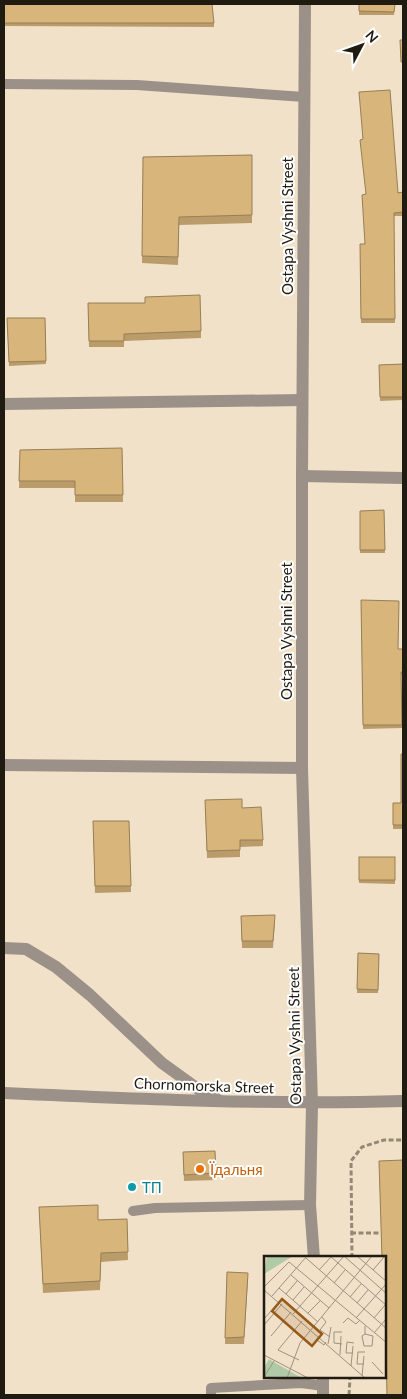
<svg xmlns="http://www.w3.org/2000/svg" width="407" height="1399" font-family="Lato,sans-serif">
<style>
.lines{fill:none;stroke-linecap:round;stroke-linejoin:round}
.path{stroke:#938876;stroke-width:3;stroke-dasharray:5 2.5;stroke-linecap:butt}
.lane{stroke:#9b9188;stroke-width:10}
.street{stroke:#9b9188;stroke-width:12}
.wall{fill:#ba9c6a}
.building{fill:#d8b57b;stroke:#977f56}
.food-dot{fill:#e8710a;stroke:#fff;stroke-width:2}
.culture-dot{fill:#0f9aa8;stroke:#fff;stroke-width:2}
.labels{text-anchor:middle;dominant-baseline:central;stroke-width:4;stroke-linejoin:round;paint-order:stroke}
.street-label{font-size:15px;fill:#201b11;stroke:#fff}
.food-label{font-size:15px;fill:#c56008;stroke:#fff;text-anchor:start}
.culture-label{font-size:15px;fill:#0d838f;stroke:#fff;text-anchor:start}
.inset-road{fill:none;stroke:#9d927f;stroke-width:1}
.view{fill:#965b1a;fill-opacity:0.15;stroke:#965b1a;stroke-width:2.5}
.inset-edge{fill:none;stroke:#201b11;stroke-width:2.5}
</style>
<rect width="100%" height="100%" fill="#f1e1c8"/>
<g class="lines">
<!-- path -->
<g class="path">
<path d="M351,1233H385"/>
<path d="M352,1258L351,1161L362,1147L384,1140H403"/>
<path d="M349,1395L350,1378"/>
</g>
<!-- lane -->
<g class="lane">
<path d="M4,84L137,85L304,97"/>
<path d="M133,1211L155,1208L310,1205"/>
<path d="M211,1395V1388L301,1383L324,1386"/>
</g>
<!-- street -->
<g class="street">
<path d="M305,4L302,476V768L312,1104L310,1205L314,1258"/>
<path d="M4,404L302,400"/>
<path d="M302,476L403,478"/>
<path d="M4,765L302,768"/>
<path d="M4,948L26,949L56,967L90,995L162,1063L198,1089L220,1101"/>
<path d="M4,1093C137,1099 270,1105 403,1101"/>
<path d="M323,1378V1395"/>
</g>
</g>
<!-- wall -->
<g class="wall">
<path d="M4,4L214,23V27L4,26Z"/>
<path d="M359,4H395L394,15H359Z"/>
<path d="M252,155V223L179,225L178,265L142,263L143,157Z"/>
<path d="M403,192V216H394L395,323H361L360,244H365V194Z"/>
<path d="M88,303L201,331V338L124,341V347H89Z"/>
<path d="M7,318H45L46,364L9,366Z"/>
<path d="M403,364V400L380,401L379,365Z"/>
<path d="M122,448L123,502H75V488H19L20,450Z"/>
<path d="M384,510L385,553H360V511Z"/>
<path d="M361,600L398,649H403V675H401L402,728L363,729Z"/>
<path d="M403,754V829H393V803H401Z"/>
<path d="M205,800L242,808L263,840V846L240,847V857L207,858Z"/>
<path d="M93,821H129L131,892L95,893Z"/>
<path d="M359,857H395V884L359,883Z"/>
<path d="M241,916L275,921L273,948H242Z"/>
<path d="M358,953L379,954L378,993H357Z"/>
<path d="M215,1151L216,1180L184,1181L183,1152Z"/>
<path d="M379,1161L403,1395H387L386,1365V1258H382Z"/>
<path d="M39,1207L98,1220L127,1219L128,1260L101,1262L100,1290L43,1293Z"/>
<path d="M227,1272L248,1279L244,1344H225Z"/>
</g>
<!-- building -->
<g class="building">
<path d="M4,4H212L214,23H4Z"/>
<path d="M359,4H395L394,12L359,11Z"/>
<path d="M400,40H403V62H401Z"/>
<path d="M390,90L398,193L403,192V212L394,213L395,319H361L360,244H365L362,195L366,194L360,140L363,139L359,92Z"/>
<path d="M252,155V215L179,217L178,257L142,256L143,157Z"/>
<path d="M200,295L201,331L124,334V341H89L88,303H145V297Z"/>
<path d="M7,318H45L46,361L9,362Z"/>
<path d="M403,364V397H380L379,365Z"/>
<path d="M122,448L123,495H75V481H19L20,450Z"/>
<path d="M384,510L385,550H360V511Z"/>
<path d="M361,600L399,601L398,649H403V672H401L402,725H363Z"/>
<path d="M401,754H403V825H393V803H401Z"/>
<path d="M242,799V808L261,807L263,840H240V850L207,851L205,800Z"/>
<path d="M93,821H129L131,886H95Z"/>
<rect x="359" y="857" width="36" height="23"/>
<path d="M275,915L273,941H242L241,916Z"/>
<path d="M358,953L379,954L378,990L357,989Z"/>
<path d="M215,1151L216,1173L184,1175L183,1152Z"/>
<path d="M403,1160V1395H387L386,1351V1258H382L379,1161Z"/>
<path d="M98,1205V1220L127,1219L128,1252L101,1253L100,1281L43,1284L39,1207Z"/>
<path d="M227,1272L248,1273L244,1337L225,1338Z"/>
</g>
<!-- markers -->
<circle class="food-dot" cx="200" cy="1169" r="5"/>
<circle class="culture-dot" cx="132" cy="1187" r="5"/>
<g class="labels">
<!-- street labels -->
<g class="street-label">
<text transform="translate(287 226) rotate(-90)">Ostapa Vyshni Street</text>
<text transform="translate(286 631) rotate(-90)">Ostapa Vyshni Street</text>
<text transform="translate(294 1036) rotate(-91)">Ostapa Vyshni Street</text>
<text transform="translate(204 1085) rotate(2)">Chornomorska Street</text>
</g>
<!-- food labels -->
<g class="food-label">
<text x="210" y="1169">Їдальня</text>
</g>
<!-- culture labels -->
<g class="culture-label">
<text x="142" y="1187">ТП</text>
</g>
</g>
<!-- overview -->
<g transform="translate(264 1256)">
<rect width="122" height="122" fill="#f1e1c8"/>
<path d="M3,0H29L0,18ZM5,103L8,105L38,122H0V112Z" fill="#b0c9a7"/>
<path class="inset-road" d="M66,0L123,50M80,0L123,38M93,0L123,26M42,2L123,73M55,14L67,1M109,14L120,1M27,19L65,52M70,27L81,14M0,31L25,6L123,87M15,32L54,66M0,34L101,122M22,38L33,25M8,40L43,0M86,41L97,28M29,44L40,31M93,47L104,34M44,57L56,45M29,58L80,0M58,61L62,66L56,74L66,81M92,62L123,27M110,62L121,49M0,63L15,46M79,67L84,62L92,68L96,64M0,69L18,48M101,70V78L109,80L108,90H100L98,80L101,78M110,77L123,62M7,80L27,56M56,80L53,84L60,89L62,86M64,88L67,71M78,88L70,87V76H78M89,97H82L83,86L90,87M0,99L44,122M76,99L77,80M35,104L14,94L38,65M108,106L119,118M100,108H93L94,96H101M87,110L89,90M98,120L100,100M0,121L10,105M23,122L36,87L108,0"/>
<path class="view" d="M18,43L58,78L48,90L8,55Z"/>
<rect width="122" height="122" class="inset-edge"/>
</g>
<!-- border -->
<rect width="407" height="1399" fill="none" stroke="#201b11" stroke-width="10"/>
<!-- north arrow -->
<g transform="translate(362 45) rotate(49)" stroke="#ffffff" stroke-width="4" paint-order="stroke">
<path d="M0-4L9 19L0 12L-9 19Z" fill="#201b11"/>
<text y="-8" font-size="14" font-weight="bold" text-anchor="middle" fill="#201b11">N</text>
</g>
</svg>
